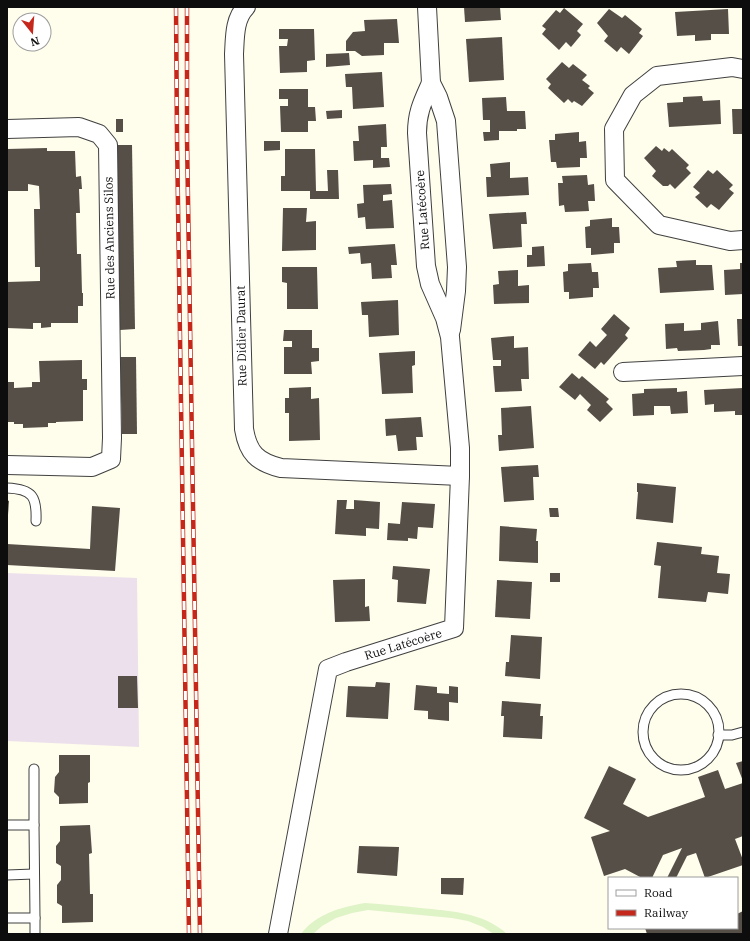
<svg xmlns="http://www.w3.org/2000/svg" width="750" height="941" font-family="'IBM Plex Serif',serif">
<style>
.industrial{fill:#ece0ec}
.pitch{fill:#def3c6}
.building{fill:#564f48}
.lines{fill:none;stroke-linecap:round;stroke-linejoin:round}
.service-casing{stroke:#404040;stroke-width:11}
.minor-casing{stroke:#404040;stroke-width:20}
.service{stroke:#fff;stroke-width:9}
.minor{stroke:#fff;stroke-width:18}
.rail-casing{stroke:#c6271b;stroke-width:4.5}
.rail{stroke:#fff;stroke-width:3;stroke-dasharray:9;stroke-linecap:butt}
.labels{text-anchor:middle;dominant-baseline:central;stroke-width:4;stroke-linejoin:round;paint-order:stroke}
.street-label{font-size:12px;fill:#0d0d0d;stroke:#fff}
</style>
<rect width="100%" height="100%" fill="#fffdec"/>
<!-- industrial -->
<path class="industrial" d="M7,573L137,578L139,747L7,741Z"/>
<!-- pitch -->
<path class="pitch" d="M365,903C383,904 402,906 420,908C450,911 483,912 507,934H494L483,927L468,921L452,918L368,910L352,913L336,918L322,926L313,934H301C316,914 341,907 365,903Z"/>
<!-- building -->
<g class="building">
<path d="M464,7H500L501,20L465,22Z"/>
<path d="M564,8L583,24L577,31L581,35L571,47L566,42L559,50L542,34L546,29L542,26L556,10L560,13Z"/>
<path d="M609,9L622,18L625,15L642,29L639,33L643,36L629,54L621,47L617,52L604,41L608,36L597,23Z"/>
<path d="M728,9L729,34H711V40L695,41V35L677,36L675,12Z"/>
<path d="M397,19L399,43H384V55L362,56L355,51H346V41L353,32L365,31L364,20Z"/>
<path d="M279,29H314L315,60L307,61V72L280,73L279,46H287L288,39H279Z"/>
<path d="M502,37L504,80L469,82L466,39Z"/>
<path d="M349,53L350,65L326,67V54Z"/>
<path d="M562,62L569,68L573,64L587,75L582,80L590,86L588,88L594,93L582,106L574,101L572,103L568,99L564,103L548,88L551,84L546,79Z"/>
<path d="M382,72L384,107L353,109L352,87H346L345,74Z"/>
<path d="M279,89H308V107H315L316,121H308V132H281L280,106H288V99H279Z"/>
<path d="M702,96L703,101L720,100L721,124L669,127L667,103L683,102V97Z"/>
<path d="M506,97L507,111H525L526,129H517V131H499V140L484,141L483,132H490V120H483L482,98Z"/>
<path d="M732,109H743V134H733Z"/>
<path d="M342,110V118L327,119L326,111Z"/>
<rect x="116" y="119" width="7" height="13"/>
<path d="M386,124L387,147H381V158H389L390,167L373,168V160L354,161L353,141H359L358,126Z"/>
<path d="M579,132V142L586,141L587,158H580V167L557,168L556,162H551L549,140H555V134Z"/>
<path d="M264,141H280V150L264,151Z"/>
<path d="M117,145H132L135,329L120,330Z"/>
<path d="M656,146L662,151L664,148L669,152L672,149L689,165L686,168L691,173L675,189L670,184L668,186H663L652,176L656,171L644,158Z"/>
<path d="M47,148V151H75L76,177L81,176L82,189H79L80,213H76L77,254H81L82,293H83V306H78V323H51V327L41,328V323H33V329L7,328V282L40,281V267H35L34,209H40L39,186L28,184V191H7V149Z"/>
<path d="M285,149H315L316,191H328L327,170H338L339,199H310V191H281V176H285Z"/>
<path d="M510,162V178L528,177L529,195L487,197L486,177H491L490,164Z"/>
<path d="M708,170L713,174L717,170L733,185L729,189L734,193L719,210L711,204L707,208L695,197L700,193L693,187Z"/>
<path d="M587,175L588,185L594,184L595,201H588L589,211L565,212L564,205L559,206L558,183H563L562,176Z"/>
<path d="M391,184L392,194L383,195V201L392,200L394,228L366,229L365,217L358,218L357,204L364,203L363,185Z"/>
<path d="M283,208H307L306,222L316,221V250L282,251Z"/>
<path d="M526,212L527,224H521L522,247L493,249L489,214Z"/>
<path d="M612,218V227H619L620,243H614V253L591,255V248H586L585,227L590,226V220Z"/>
<path d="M395,244L397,265H391L392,278L372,279L371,263L361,264L360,253L349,254L348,247Z"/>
<path d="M544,246L545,266L527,267V255H532V247Z"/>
<path d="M696,260V265H712L714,290L660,293L658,268L677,267L676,261Z"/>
<path d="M591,263L592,272H598L599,288H593V297L569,299V292H564L563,272L568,271V264Z"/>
<path d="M740,263H743V294L725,295L724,270L740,269Z"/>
<path d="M282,267H317L318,309H287V283L282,282Z"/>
<path d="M518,270V286L529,285V303L494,304L493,285L499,284L498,271Z"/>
<path d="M398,300L399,335L369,337L368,315H362L361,302Z"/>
<path d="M614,314L630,328L625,335L628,338L604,365L601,362L595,369L578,355L590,341L596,347L607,335L601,329Z"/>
<path d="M737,319H743V346H738Z"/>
<path d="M718,321L720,345H711V349L704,350L678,351L677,348L666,349L665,324L684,323V331L701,330V323Z"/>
<path d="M284,330H312V348H319V361L311,362L312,374H284V347H292V341H283Z"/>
<path d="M514,336V348L528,347L529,379H521L522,391L495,392L493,366H501V360H493L491,338Z"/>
<path d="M415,351V365L412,366L413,393L382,394L379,353Z"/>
<path d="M120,357H136L137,434H122Z"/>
<path d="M82,360V379H87V390H83V421L56,422V423H48V427L23,428V424H14V422H7V382H14V388L32,387V382H40L39,361Z"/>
<path d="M572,373L579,379L582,376L609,399L606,402L613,409L600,422L587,410L591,405L580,394L575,400L559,387Z"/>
<path d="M311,387V399L319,398L320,440L289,441V413H285V398H289V388Z"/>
<path d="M677,388V392L687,391L688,413L671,414L670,406H654V415L633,416L632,394L644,393V389Z"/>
<path d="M743,388V415H735V411L714,412V404L705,405L704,390Z"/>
<path d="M531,406L534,448L499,451L498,435H502L501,408Z"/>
<path d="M421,417L423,437H416L417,450L398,451L396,435L386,436L385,419Z"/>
<path d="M538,465L539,477H533L534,500L504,502L501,467Z"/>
<path d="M637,483L676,487L673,523L636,519L638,492H637Z"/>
<path d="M7,500L9,501L8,515H7Z"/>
<path d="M337,500H347L346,509H354V500L380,502L379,529L366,528V536L335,534Z"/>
<path d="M402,502L435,504L433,528L418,527L417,539L408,538V541L387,540L388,523L400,524Z"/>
<path d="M92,506L120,508L115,571L7,565V544L90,549Z"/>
<path d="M549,508H558L559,517H550Z"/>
<path d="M500,526L537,529L536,541H538V563L499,561Z"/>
<path d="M657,542L702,547L701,554L719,556L717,573L730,574L728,594L708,592L706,602L658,598L661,566L654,565Z"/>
<path d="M393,566L430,569L426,604L397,602L398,580L392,579Z"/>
<rect x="550" y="573" width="10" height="9"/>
<path d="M365,579V607L369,606L370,621L335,622L333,580Z"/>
<path d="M497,580L532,582L530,619L495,617Z"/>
<path d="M511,635L542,637L540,679L505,676L506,662H509Z"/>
<path d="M118,676H137L138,708H118Z"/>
<path d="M376,682L390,683L388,719L346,717L348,686L375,687Z"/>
<path d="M416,685L437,687V693L449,694V686L458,687V703L449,702V721L428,719V711L414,710Z"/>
<path d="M502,701L541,704L540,716H543L542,739L503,737L504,716H501Z"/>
<path d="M59,755H90V782L88,783V803L59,804V797L54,792L55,777L59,772Z"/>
<path d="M743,761V781L736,763Z"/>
<path d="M609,766L636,779L623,804L648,817L705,797L698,777L718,770L725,789L743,783V836L735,839L743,860V865L705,878L696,853L687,856L676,878H667L682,848L663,855L652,878H642L625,869L604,876L591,837L610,831L584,818Z"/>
<path d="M90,825L92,853L89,854L90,894H93V922L62,923V906L57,903V885L61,880V866L56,863V846L60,841V826Z"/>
<path d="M359,846L399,847L397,876L357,873Z"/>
<path d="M441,878H464L463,895L441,894Z"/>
<path d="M743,911V934H647L645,928H737V914Z"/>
</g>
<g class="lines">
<!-- service casing -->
<g class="service-casing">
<g id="service">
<path d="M7,488C33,489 37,497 36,521"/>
<circle cx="681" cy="732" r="38"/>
<path d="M718,735H732L743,732"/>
<path d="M34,769V825"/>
<path d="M7,825H34L35,918H7"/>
<path d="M7,875L34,874"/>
<path d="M35,918V934"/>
</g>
</g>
<!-- minor casing -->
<g class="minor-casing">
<g id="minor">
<path d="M246,7C234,19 235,38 234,54L244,429C248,453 257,462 281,468L460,476"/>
<path d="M427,7L431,83L438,97L446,121L457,267L456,291L451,330"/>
<path d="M743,69L732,67L657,76L633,95L614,129L615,180L659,225L730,241L743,240"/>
<path d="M7,129L79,127L99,134L108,145L112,438L111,459L92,467L7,465"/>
<path d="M623,372L743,366"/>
<path d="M278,934L328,669L346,662L454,628L460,476V448L450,337L445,318L430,284L426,266L417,133C417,112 423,101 431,83"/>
</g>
</g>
<!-- service -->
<use href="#service" class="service"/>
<!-- minor -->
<use href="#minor" class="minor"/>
<!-- rail casing -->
<g class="rail-casing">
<g id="rail">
<path d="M176,7L177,138L189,934"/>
<path d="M187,7V138L200,934"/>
</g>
</g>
<!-- rail -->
<use href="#rail" class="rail"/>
</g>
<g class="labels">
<!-- street labels -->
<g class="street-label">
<text transform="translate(422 210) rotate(-94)">Rue Latécoère</text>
<text transform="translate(109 238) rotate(-91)">Rue des Anciens Silos</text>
<text transform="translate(241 336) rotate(-91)">Rue Didier Daurat</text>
<text transform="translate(403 644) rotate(-17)">Rue Latécoère</text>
</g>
</g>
<!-- border -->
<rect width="750" height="941" fill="none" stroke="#0d0d0d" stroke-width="16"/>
<!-- legend -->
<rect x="608" y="877" width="130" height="52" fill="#ffffff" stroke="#9e9e9e"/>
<rect x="616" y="890" width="20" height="6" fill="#ffffff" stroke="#9e9e9e"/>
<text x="644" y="897" font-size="12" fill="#0d0d0d">Road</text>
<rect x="616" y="910" width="20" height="6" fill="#c6271b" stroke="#9e9e9e"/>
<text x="644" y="917" font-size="12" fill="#0d0d0d">Railway</text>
<!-- north arrow -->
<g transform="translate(32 32) rotate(163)"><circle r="19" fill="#ffffff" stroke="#9e9e9e"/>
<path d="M0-3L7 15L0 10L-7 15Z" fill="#c6271b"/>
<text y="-6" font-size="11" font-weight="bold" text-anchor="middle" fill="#0d0d0d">N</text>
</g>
</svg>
